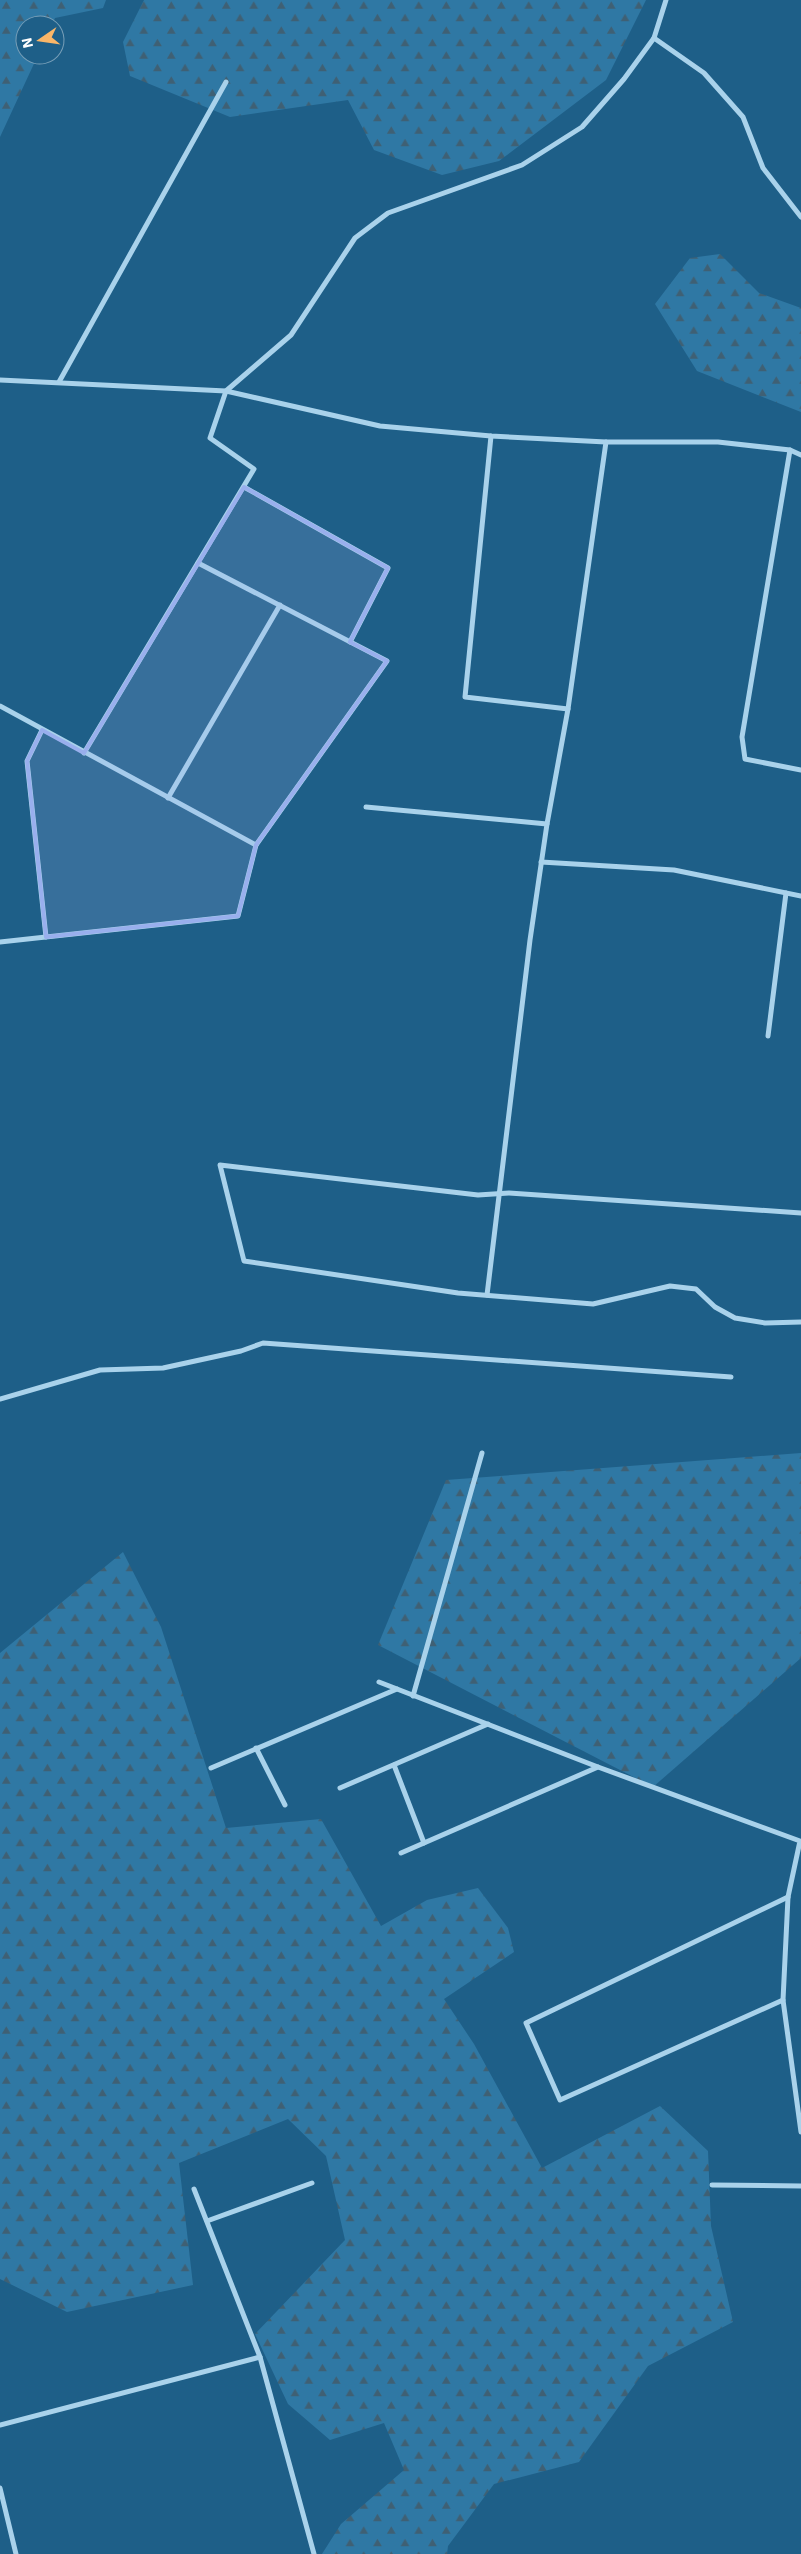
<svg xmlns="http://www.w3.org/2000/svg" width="801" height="2554" font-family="'IBM Plex Sans',sans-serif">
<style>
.forest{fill:url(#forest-firs)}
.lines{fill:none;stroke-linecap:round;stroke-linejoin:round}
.street{stroke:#a9d2eb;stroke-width:5}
.marked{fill:#99afed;fill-opacity:0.2;stroke:#99afed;stroke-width:4;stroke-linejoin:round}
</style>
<defs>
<pattern id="forest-firs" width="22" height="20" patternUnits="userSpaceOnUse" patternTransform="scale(1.25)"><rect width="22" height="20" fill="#2f78a4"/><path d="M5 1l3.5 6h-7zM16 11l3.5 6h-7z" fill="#3f6074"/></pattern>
</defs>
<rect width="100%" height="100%" fill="#1e5f88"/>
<!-- forest -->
<g class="forest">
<path d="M0,0H106L103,8L55,18L52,25H25V55H38L0,137Z"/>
<path d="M144,0H646L606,80L499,161L442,175L374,150L348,100L230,117L130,76L123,42Z"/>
<path d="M720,254L759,293L801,308V412L697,371L655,304L690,258Z"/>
<path d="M801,1453V1658L653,1787L378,1645L446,1480Z"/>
<path d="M123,1552L161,1627L226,1828L321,1819L381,1926L427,1900L478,1888L508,1928L514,1952L444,1999L474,2044L542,2168L660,2106L708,2151L711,2226L733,2322L648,2366L579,2462L494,2484L448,2546L447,2554H322L341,2524L404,2470L384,2423L330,2440L288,2404L255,2334L345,2240L326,2156L288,2119L179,2163L193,2285L67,2312L0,2279V1653Z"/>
</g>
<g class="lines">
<!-- street -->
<g class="street">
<path d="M654,38L704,73L743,117L763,168L801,217"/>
<path d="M0,380L226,391L380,426L491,436L606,442H718L790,450L801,455"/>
<path d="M59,382L226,82"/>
<path d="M491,436L465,697L568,709"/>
<path d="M790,450L742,737L745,759L801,770"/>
<path d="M244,487L388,568L350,642"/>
<path d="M0,706L256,845"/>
<path d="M42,730L27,761L46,937"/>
<path d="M84,753L254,469L210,438L226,391L291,335L355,238L388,213L522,165L582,127L624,79L654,38L666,0"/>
<path d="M168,798L280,605"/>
<path d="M366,807L547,824"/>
<path d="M541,862L674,870L801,896"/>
<path d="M0,942L238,916L256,845L387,661L198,563"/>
<path d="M768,1036L786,893"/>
<path d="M801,1213L509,1193L478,1195L220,1165L244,1261L458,1293L593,1304L670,1286L696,1289L715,1307L735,1318L765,1323L801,1322"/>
<path d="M487,1295L530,940L547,824L568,709L606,442"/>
<path d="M0,1399L100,1370L163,1368L241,1351L263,1343L731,1377"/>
<path d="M379,1682L598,1767L800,1841L788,1897L783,2000L801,2132"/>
<path d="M413,1696L482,1453"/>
<path d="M256,1748L285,1805"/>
<path d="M394,1765L424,1843"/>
<path d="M211,1768L397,1689"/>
<path d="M340,1788L488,1724"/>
<path d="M401,1853L598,1767"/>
<path d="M783,2000L560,2100L526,2023L788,1897"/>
<path d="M712,2185L801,2186"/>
<path d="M194,2189L260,2357L314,2554"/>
<path d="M207,2221L312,2183"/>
<path d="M0,2425L260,2357"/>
<path d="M0,2488L16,2554"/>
</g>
</g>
<!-- marked area -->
<path class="marked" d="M244,487L388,568L350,642L387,661L256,845L238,916L46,937L27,761L42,730L84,753Z"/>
<!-- north arrow -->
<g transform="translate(40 40) rotate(257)"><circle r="24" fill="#1e5f88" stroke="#789fb8"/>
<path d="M0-4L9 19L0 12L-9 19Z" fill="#fab668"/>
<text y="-8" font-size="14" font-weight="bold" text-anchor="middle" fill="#ffffff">N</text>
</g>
</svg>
